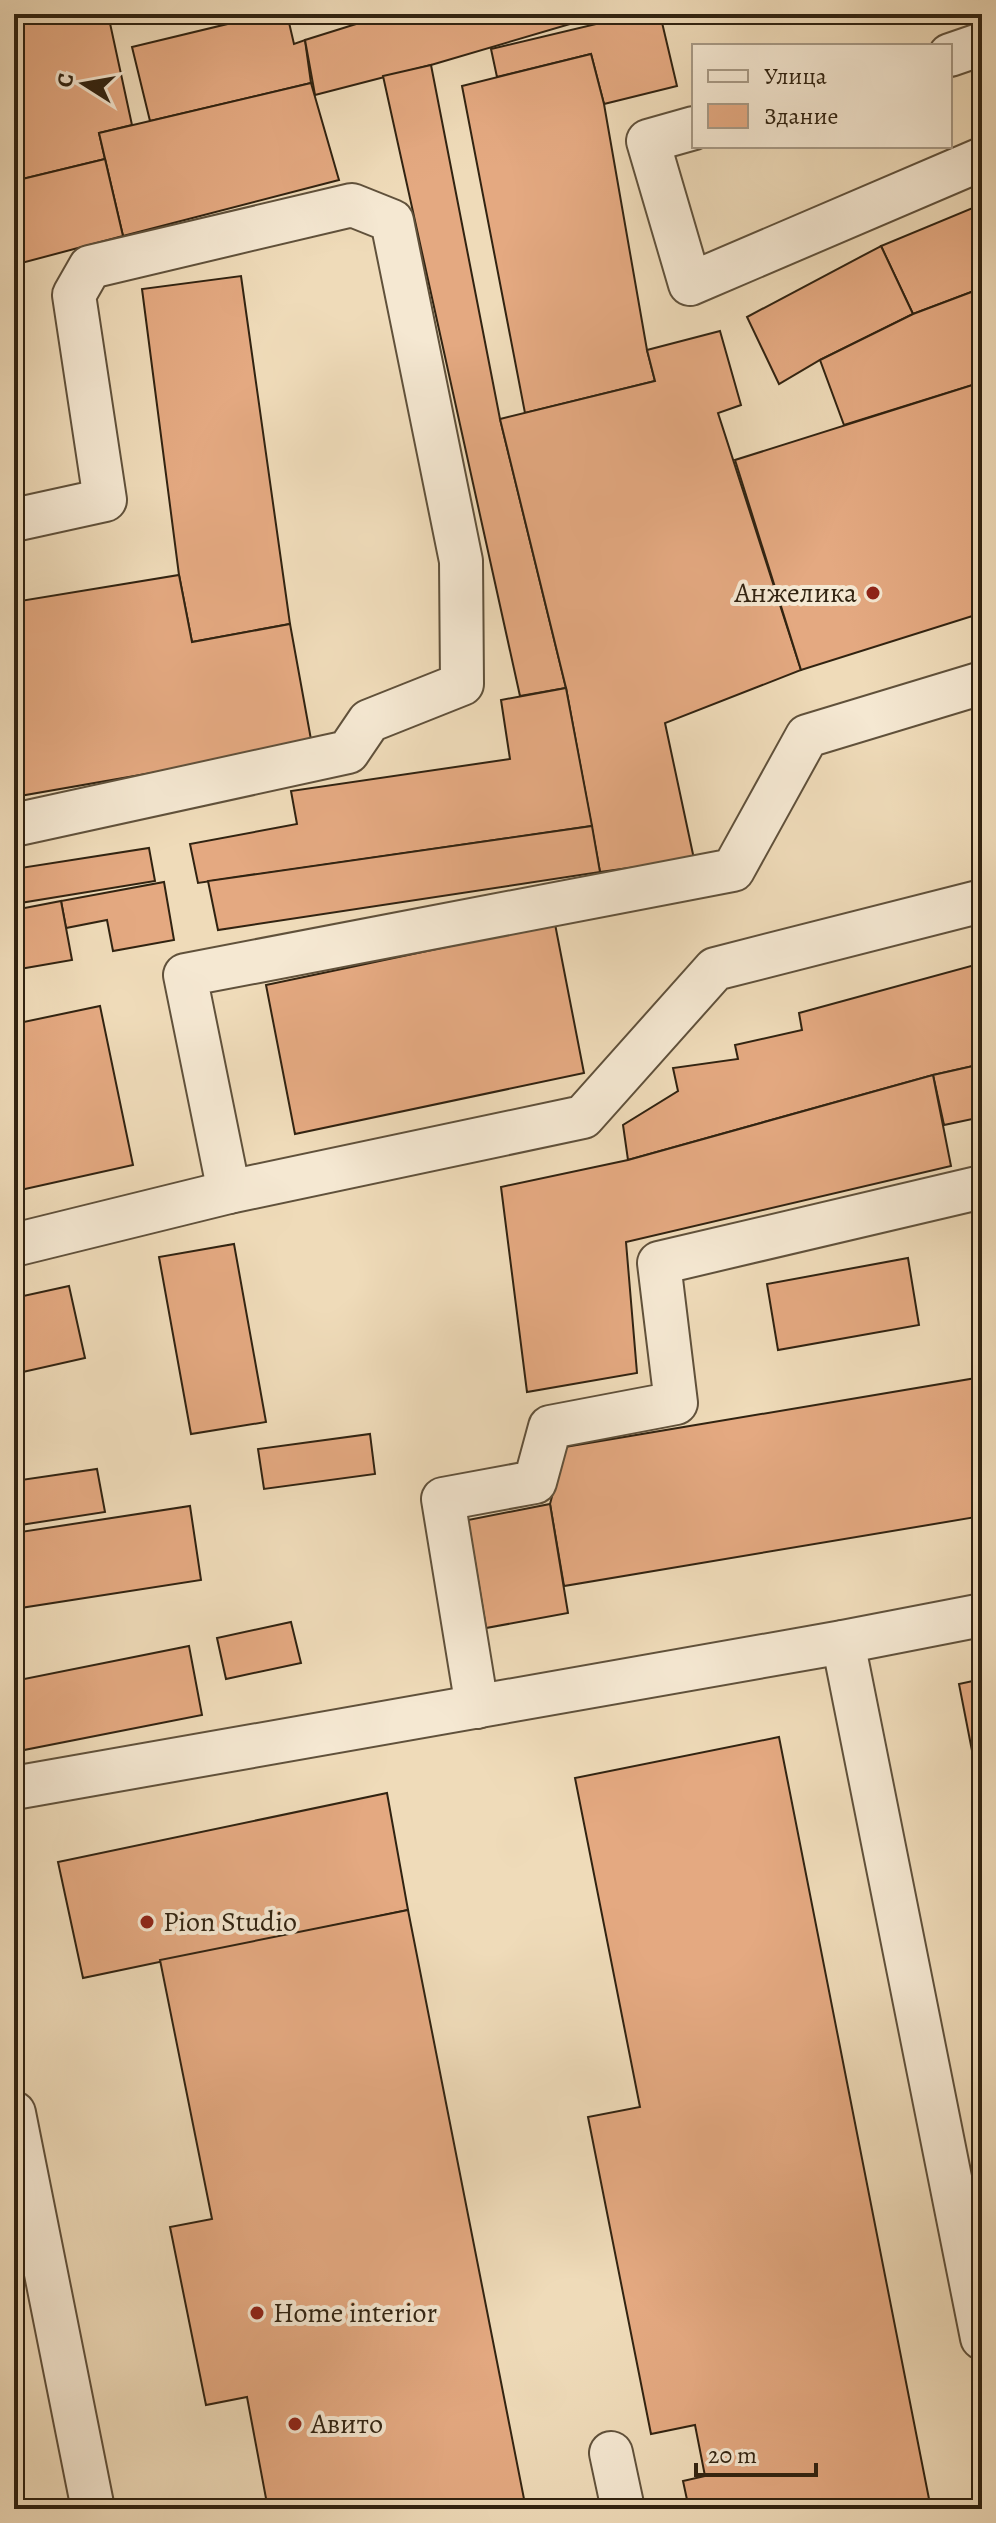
<svg xmlns="http://www.w3.org/2000/svg" width="996" height="2523" font-family="Alegreya,serif">
<style>
.building{fill:#e4a981;stroke:#312311;stroke-width:2}
.lines{fill:none;stroke-linecap:round;stroke-linejoin:round}
.minor-casing{stroke:#60513b;stroke-width:46}
.minor{stroke:#f5e8d2;stroke-width:42}
.poi-dot{fill:#8f2418;stroke:#f5e8d2;stroke-width:3}
.labels{text-anchor:middle;dominant-baseline:central;stroke-width:8;stroke-linejoin:round;paint-order:stroke}
.poi-label{font-size:28px;fill:#312311;stroke:#f5e8d2;text-anchor:start}
</style>
<rect width="100%" height="100%" fill="#efdbb9"/>
<filter id="stains"><feTurbulence type="fractalNoise" baseFrequency=".0025" numOctaves="4"/><feColorMatrix values="0 0 0 0 .2 0 0 0 0 .09 0 0 0 0 .02 0 0 0 .5 -.17"/></filter>
<radialGradient id="worn" r=".72"><stop offset=".6" stop-color="#630" stop-opacity="0"/><stop offset="1" stop-color="#630" stop-opacity=".3"/></radialGradient>
<!-- building -->
<g class="building">
<path d="M14,14H108L132,125L99,133L105,159L14,181Z"/>
<path d="M269,14H287L294,44L305,40L311,83L150,121L132,47Z"/>
<path d="M388,14H604L431,65L315,95L305,40Z"/>
<path d="M638,14H660L677,86L604,104L591,54L497,77L491,49Z"/>
<path d="M591,54L604,104L647,350L655,381L525,413L462,86Z"/>
<path d="M431,65L500,419L566,688L520,696L383,76Z"/>
<path d="M311,83L339,180L123,236L99,133Z"/>
<path d="M105,159L123,236L14,265V181Z"/>
<path d="M975,207L982,225V288L913,314L881,246Z"/>
<path d="M881,246L913,314L820,360L779,384L747,317Z"/>
<path d="M241,276L290,624L192,642L179,575L142,289Z"/>
<path d="M982,288V382L844,425L820,360L913,314Z"/>
<path d="M720,331L741,405L718,413L801,670L665,723L694,859L600,872L566,688L500,419L655,381L647,350Z"/>
<path d="M982,382V613L801,670L735,460Z"/>
<path d="M179,575L192,642L290,624L312,745L14,797V602Z"/>
<path d="M566,688L592,826L198,883L190,844L297,824L291,791L510,759L501,700Z"/>
<path d="M592,826L600,872L218,930L208,881Z"/>
<path d="M149,848L155,881L14,904V869Z"/>
<path d="M164,882L174,940L113,951L107,920L66,928L61,901Z"/>
<path d="M61,901L72,960L14,970V910Z"/>
<path d="M555,924L584,1073L295,1134L266,985Z"/>
<path d="M982,963V1064L933,1075L628,1160L623,1125L678,1091L673,1068L738,1059L735,1045L802,1030L799,1013Z"/>
<path d="M100,1006L133,1165L16,1191L14,1024Z"/>
<path d="M982,1064V1117L944,1125L933,1075Z"/>
<path d="M933,1075L951,1166L626,1242L637,1373L527,1392L501,1187L628,1160Z"/>
<path d="M234,1244L266,1422L191,1434L159,1257Z"/>
<path d="M908,1258L919,1325L778,1350L767,1284Z"/>
<path d="M69,1286L85,1358L14,1374V1298Z"/>
<path d="M982,1377V1516L564,1586L550,1504L565,1447Z"/>
<path d="M370,1434L375,1474L264,1489L258,1449Z"/>
<path d="M97,1469L105,1512L14,1526V1481Z"/>
<path d="M550,1504L568,1613L486,1628L468,1520Z"/>
<path d="M190,1506L201,1580L14,1609V1533Z"/>
<path d="M291,1622L301,1663L226,1679L217,1638Z"/>
<path d="M189,1646L202,1715L24,1750L14,1697V1681Z"/>
<path d="M982,1679V1802L959,1684Z"/>
<path d="M779,1737L931,2509H689L683,2481L705,2476L695,2425L651,2434L588,2117L640,2107L575,1778Z"/>
<path d="M387,1793L408,1910L83,1978L58,1862Z"/>
<path d="M408,1910L526,2509H268L247,2397L206,2405L170,2227L212,2219L160,1960Z"/>
</g>
<g class="lines">
<!-- minor casing -->
<g class="minor-casing">
<g id="minor">
<path d="M950,55L982,44"/>
<path d="M694,128L648,141L690,284L982,159"/>
<path d="M14,520L105,500L74,295L90,267L352,205L392,221L461,561L462,684L369,721L348,752L14,825"/>
<path d="M229,1192L185,975L733,870L807,736L982,683"/>
<path d="M14,1245L229,1192L583,1117L715,969L982,901"/>
<path d="M843,1642L982,2338"/>
<path d="M477,1707L443,1499L535,1482L550,1427L676,1403L659,1263L982,1187"/>
<path d="M14,1788L843,1642L982,1615"/>
<path d="M14,2113L93,2509"/>
<path d="M611,2453L623,2509"/>
</g>
</g>
<!-- minor -->
<use href="#minor" class="minor"/>
</g>
<!-- markers -->
<g class="poi-dot">
<circle cx="873" cy="593" r="8"/>
<circle cx="147" cy="1922" r="8"/>
<circle cx="257" cy="2313" r="8"/>
<circle cx="295" cy="2424" r="8"/>
</g>
<g class="labels">
<!-- poi labels -->
<g class="poi-label">
<text x="857" y="593" text-anchor="end">Анжелика</text>
<text x="163" y="1922">Pion Studio</text>
<text x="273" y="2313">Home interior</text>
<text x="311" y="2424">Авито</text>
</g>
</g>
<!-- margin -->
<rect width="996" height="2523" fill="none" stroke="#efdbb9" stroke-width="48"/>
<rect x="16" y="16" width="964" height="2491" fill="none" stroke="#312311" stroke-width="4"/>
<rect x="24" y="24" width="948" height="2475" fill="none" stroke="#312311" stroke-width="2"/>
<!-- legend -->
<rect x="692" y="44" width="260" height="104" fill="#f5e8d2" stroke="#a79985" stroke-width="2"/>
<rect x="708" y="70" width="40" height="12" fill="#f5e8d2" stroke="#a79985" stroke-width="2"/>
<text x="764" y="84" font-size="24" fill="#312311">Улица</text>
<rect x="708" y="104" width="40" height="24" fill="#e4a981" stroke="#a79985" stroke-width="2"/>
<text x="764" y="124" font-size="24" fill="#312311">Здание</text>
<!-- north arrow -->
<g transform="translate(84 84) rotate(281)" stroke="#f5e8d2" stroke-width="6" paint-order="stroke">
<path d="M0-6L14 30L0 20L-14 30Z" fill="#312311"/>
<text y="-12" font-size="22" font-weight="bold" text-anchor="middle" fill="#312311">С</text>
</g>
<!-- scale -->
<path d="M696 2463v12h120v-12" fill="none" stroke="#312311" stroke-width="4"/>
<text x="708" y="2463" font-size="24" fill="#312311" stroke="#f5e8d2" stroke-width="6" paint-order="stroke">20 m</text>
<rect width="100%" height="100%" filter="url(#stains)"/>
<rect width="100%" height="100%" fill="url(#worn)"/>
</svg>
